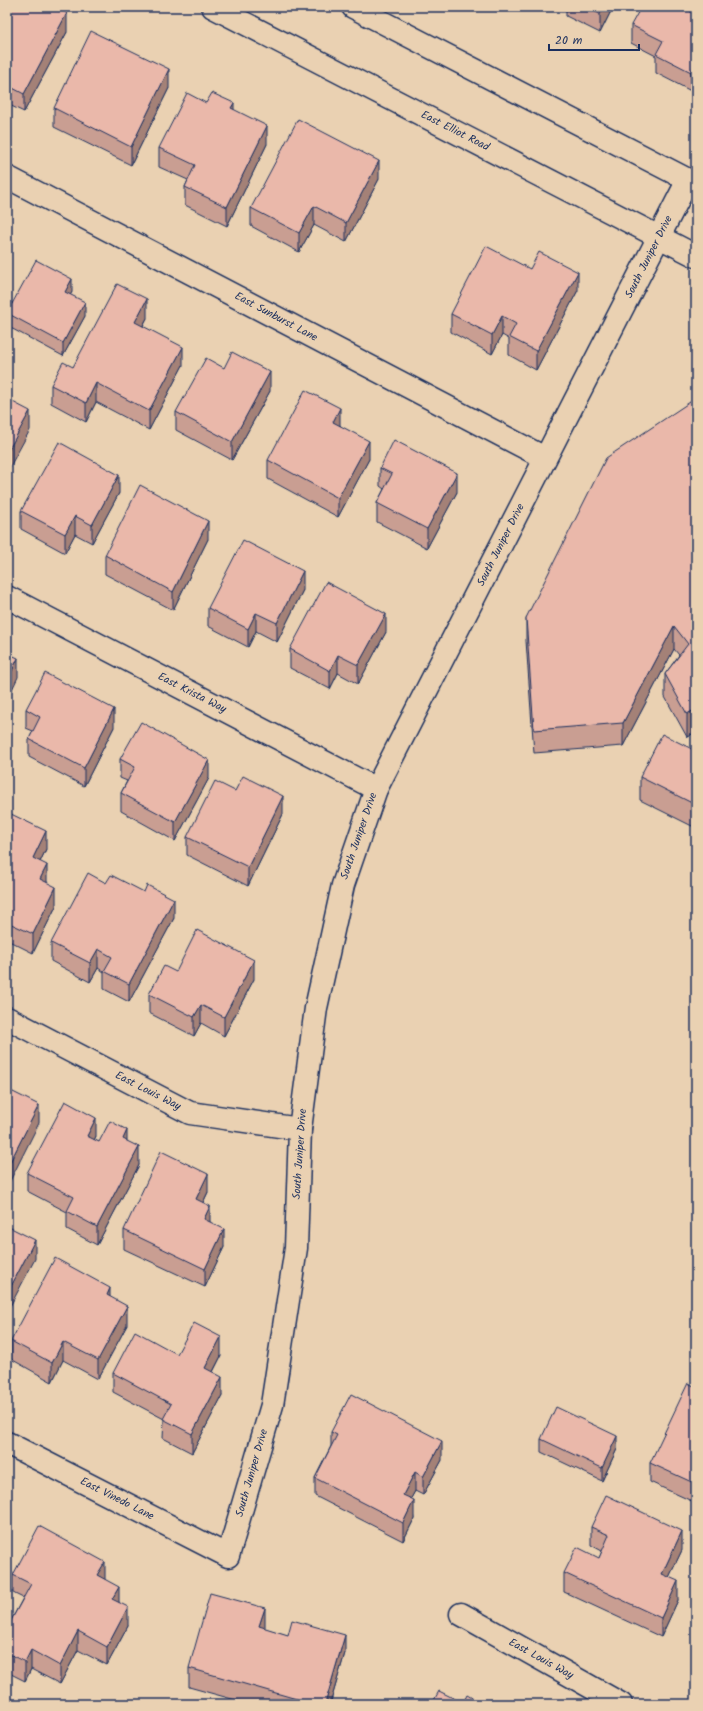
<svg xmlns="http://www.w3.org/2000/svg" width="703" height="1711" font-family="Kalam,sans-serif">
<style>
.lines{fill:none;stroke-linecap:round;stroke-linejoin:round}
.minor-casing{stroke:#1b2f5e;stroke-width:25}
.major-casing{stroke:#1b2f5e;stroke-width:25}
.minor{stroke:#ead1b2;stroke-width:22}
.major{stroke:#ead1b2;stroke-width:22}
.wall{fill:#c99e92;stroke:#1b2f5e}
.shaded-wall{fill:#a48177;stroke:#1b2f5e}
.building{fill:#eab8aa;stroke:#1b2f5e}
.labels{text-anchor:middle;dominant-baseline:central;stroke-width:4;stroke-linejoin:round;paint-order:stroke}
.street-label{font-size:11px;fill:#1b2f5e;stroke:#ead1b2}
</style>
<rect width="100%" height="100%" fill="#ead1b2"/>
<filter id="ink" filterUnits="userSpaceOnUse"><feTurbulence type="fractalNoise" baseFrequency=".025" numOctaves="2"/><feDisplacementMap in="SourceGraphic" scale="8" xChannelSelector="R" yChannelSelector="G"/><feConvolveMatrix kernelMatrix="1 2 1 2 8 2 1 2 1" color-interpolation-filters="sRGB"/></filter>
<g filter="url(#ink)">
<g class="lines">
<!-- minor casing -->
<g class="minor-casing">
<g id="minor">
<path d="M7,177L545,458"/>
<path d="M7,597L376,789"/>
<path d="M7,1018L190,1113L300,1129"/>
<path d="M7,1443L228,1556L272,1405L296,1248L300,1129L316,1008L343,885L376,789L688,180"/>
<path d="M461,1614L621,1704"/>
</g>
</g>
<!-- major casing -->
<g class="major-casing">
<g id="major">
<path d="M213,7L696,256"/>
<path d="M353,7L696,184"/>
</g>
</g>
<!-- minor -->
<use href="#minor" class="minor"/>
<!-- major -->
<use href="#major" class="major"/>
</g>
<!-- wall -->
<g class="wall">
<path d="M7,7L67,32L24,112L7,104Z"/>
<path d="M566,7H613L600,33L566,16Z"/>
<path d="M696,7L691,91L656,73V56L631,43V25Z"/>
<path d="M169,88L131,165L54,127V108Z"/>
<path d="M206,103L234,110L267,144L227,226L185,205V187L188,180L159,167V148Z"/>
<path d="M379,179L346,242L314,225L299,252L251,226V208Z"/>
<path d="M530,269L578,290L536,370L509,355V339L502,335L492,354L451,332V314Z"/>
<path d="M72,292L70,295L85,316L63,356L7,326V313Z"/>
<path d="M147,318L143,326L183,365L149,430L96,402L86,422L51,403V385L73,367Z"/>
<path d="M224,368L270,391L232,460L176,430V412Z"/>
<path d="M696,398V732L687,737L665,697V674L679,655L674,649L623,746L534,753L526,641V618Z"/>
<path d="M340,425L369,459L338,517L268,479V460Z"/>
<path d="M380,468L457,492L427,548L377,522V503L384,489L380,486Z"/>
<path d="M119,493L92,543L75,534L65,553L21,529V511Z"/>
<path d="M208,539L173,610L105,574V555Z"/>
<path d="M303,590L277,642L256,631L248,647L208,626V608Z"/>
<path d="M386,632L358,684L338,673L330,689L290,668V649Z"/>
<path d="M26,709L114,727L84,786L29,757V739L33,731L26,728Z"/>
<path d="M696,751V828L640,800V777Z"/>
<path d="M120,759L209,778L175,841L121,811V793L127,781L120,778Z"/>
<path d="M235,791L283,814L248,886L187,855V837Z"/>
<path d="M7,812L46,849L40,862L47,882L56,906L33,953L7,940Z"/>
<path d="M174,918L129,1002L104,989V972L98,968L90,982L51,961V943Z"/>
<path d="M176,972L254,979L224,1036L201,1023L194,1036L149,1013V994Z"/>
<path d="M96,1136L94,1140L99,1142L127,1141L139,1165L97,1245L67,1229V1212L27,1191V1173Z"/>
<path d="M208,1192L203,1203L210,1222L224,1247L205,1287L124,1249V1230Z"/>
<path d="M127,1325L98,1379L63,1360L52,1382L11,1359V1341Z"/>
<path d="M177,1354L221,1356L213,1372L222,1396L192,1453L163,1438L164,1419L113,1392V1373Z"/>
<path d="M696,1387V1503L650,1482V1463Z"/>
<path d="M331,1432L442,1460L423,1495L415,1491L411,1498L414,1519L403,1541L315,1496V1478L331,1446Z"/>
<path d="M541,1439L617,1449L602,1481L541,1452Z"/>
<path d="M591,1527L682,1550L669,1577L678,1600L661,1637L564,1592V1573L599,1558L602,1551L591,1545Z"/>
<path d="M13,1575L105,1579L119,1602L128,1626L107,1665L78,1650L60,1684L31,1669L25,1681L7,1672V1628L23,1598L13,1593Z"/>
<path d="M265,1627L264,1628L345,1653L330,1704H250L189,1687V1668Z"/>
</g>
<!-- shaded-wall -->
<g class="shaded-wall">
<path d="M604,7H613L600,33V14Z"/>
<path d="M67,13V32L24,112V94Z"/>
<path d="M696,62V81L691,91V72Z"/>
<path d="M169,69V88L131,165V147Z"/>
<path d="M234,103V122L231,108Z"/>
<path d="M267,126V144L227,226V207Z"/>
<path d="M379,161V179L346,242V223Z"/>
<path d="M314,206V225L299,252V233Z"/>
<path d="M578,272V290L536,370V351Z"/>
<path d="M72,279V292L65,305V292Z"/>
<path d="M147,299V318L135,340V322Z"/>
<path d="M85,302V316L63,356V343Z"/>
<path d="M502,316V335L492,354V335Z"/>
<path d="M183,347V365L149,430V411Z"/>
<path d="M270,372V391L232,460V442Z"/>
<path d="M96,383V402L86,422V403Z"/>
<path d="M340,408V427L333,422Z"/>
<path d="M30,411V430L7,472V453Z"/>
<path d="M369,441V459L338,517V498Z"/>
<path d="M457,473V492L427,548V529Z"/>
<path d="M119,475V493L92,543V525Z"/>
<path d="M75,516V534L65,553V534Z"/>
<path d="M208,521V539L173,610V592Z"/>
<path d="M303,571V590L277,642V623Z"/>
<path d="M256,613V631L248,647V629Z"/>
<path d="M386,614V632L358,684V665Z"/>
<path d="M674,626V649L623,746V723Z"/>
<path d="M338,655V673L330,689V671Z"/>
<path d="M18,658V677L7,700V681Z"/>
<path d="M114,709V727L84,786V768Z"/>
<path d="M696,709V732L687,737V714Z"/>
<path d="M209,760V778L175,841V822Z"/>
<path d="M283,796V814L248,886V867Z"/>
<path d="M46,831V849L33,877V858Z"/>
<path d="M47,865V884L40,879Z"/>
<path d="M56,887V906L33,953V934Z"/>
<path d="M174,899V918L129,1002V984Z"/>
<path d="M98,949V968L90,982V963Z"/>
<path d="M254,960V979L224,1036V1017Z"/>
<path d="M201,1005V1023L194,1036V1017Z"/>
<path d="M39,1105V1123L7,1187V1168Z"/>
<path d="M96,1118V1136L87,1155V1136Z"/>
<path d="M127,1130V1148L123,1139Z"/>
<path d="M139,1147V1165L97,1245V1227Z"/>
<path d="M208,1174V1192L196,1217V1199Z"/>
<path d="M210,1206V1225L204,1219Z"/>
<path d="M224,1229V1247L205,1287V1269Z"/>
<path d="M35,1240V1259L7,1312V1294Z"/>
<path d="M110,1288V1307L107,1295Z"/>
<path d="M127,1306V1325L98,1379V1360Z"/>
<path d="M221,1337V1356L205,1387V1368Z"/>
<path d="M63,1342V1360L52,1382V1363Z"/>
<path d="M222,1377V1396L192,1453V1434Z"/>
<path d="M617,1436V1449L602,1481V1468Z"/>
<path d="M442,1441V1460L423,1495V1477Z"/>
<path d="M415,1472V1491L403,1513V1495Z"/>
<path d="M414,1500V1519L403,1541V1523Z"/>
<path d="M682,1531V1550L662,1592V1574Z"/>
<path d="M105,1562V1580L97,1575Z"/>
<path d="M678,1581V1600L661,1637V1618Z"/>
<path d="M119,1587V1605L112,1599Z"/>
<path d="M128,1607V1626L107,1665V1647Z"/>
<path d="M265,1608V1627L259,1645V1626Z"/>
<path d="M78,1631V1650L60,1684V1666Z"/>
<path d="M345,1635V1653L330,1704H325Z"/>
<path d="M31,1650V1669L25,1681V1662Z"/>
</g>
<!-- building -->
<g class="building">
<path d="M7,7H55L67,13L24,94L7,85Z"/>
<path d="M585,7H604L600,14Z"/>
<path d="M641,7H696V62L691,72L656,54L663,41L631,25Z"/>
<path d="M91,31L169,69L131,147L54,108Z"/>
<path d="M187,93L206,103L212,93L234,103L231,108L267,126L227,207L185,187L195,165L159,148Z"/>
<path d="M298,119L379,161L346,223L314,206L299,233L251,208Z"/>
<path d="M486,246L530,269L539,252L578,272L536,351L509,337L516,324L502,316L492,335L451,314Z"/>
<path d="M36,260L72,279L65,292L85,302L63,343L7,313Z"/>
<path d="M117,284L147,299L135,322L183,347L149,411L96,383L86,403L51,385L63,362L73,367Z"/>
<path d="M232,352L270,372L232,442L176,412L206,358L224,368Z"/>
<path d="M305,390L340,408L333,422L369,441L338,498L268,460Z"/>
<path d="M696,398V709L687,714L665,674L688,644L674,626L623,723L534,730L526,618L606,458Z"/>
<path d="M7,399L30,411L7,453Z"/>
<path d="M394,440L457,473L427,529L377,503L392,474L380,468Z"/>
<path d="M59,442L119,475L92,525L75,516L65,534L21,511Z"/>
<path d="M140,485L208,521L173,592L105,555Z"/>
<path d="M243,540L303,571L277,623L256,613L248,629L208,608Z"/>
<path d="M326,582L386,614L358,665L338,655L330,671L290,649Z"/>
<path d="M7,653L18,658L7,681Z"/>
<path d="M45,673L114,709L84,768L29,739L40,717L26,709Z"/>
<path d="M141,722L209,760L175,822L121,793L135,767L120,759Z"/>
<path d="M662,734L696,751V805L640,777Z"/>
<path d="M243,776L283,796L248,867L187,837L215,781L235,791Z"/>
<path d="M7,812L46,831L33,858L47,865L40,879L56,887L33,934L7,922Z"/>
<path d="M88,873L106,883L111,875L144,892L147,885L174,899L129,984L104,971L112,957L98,949L90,963L51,943Z"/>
<path d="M197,930L254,960L224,1017L201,1005L194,1017L149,994L164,966L176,972Z"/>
<path d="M7,1089L39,1105L7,1168Z"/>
<path d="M65,1101L96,1118L87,1136L99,1142L110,1121L127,1130L123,1139L139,1147L97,1227L67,1211L74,1197L27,1173Z"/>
<path d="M161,1151L208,1174L196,1199L210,1206L204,1219L224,1229L205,1269L124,1230Z"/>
<path d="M7,1226L35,1240L7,1294Z"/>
<path d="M55,1258L110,1288L107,1295L127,1306L98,1360L63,1342L52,1363L11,1341Z"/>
<path d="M194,1323L221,1337L205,1368L222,1377L192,1434L163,1419L171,1404L113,1373L135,1331L177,1354Z"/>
<path d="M688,1383L696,1387V1484L650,1463Z"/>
<path d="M351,1394L442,1441L423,1477L415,1472L403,1495L414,1500L403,1523L315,1478L337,1435L331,1432Z"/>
<path d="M556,1407L617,1436L602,1468L541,1439Z"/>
<path d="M606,1495L682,1531L662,1574L678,1581L661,1618L564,1573L577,1547L599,1558L609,1535L591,1527Z"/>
<path d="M39,1526L105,1562L97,1575L119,1587L112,1599L128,1607L107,1647L78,1631L60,1666L31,1650L25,1662L7,1653V1628L31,1584L13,1575Z"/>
<path d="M210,1593L265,1608L259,1626L288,1635L292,1620L345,1635L325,1704H314L189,1668Z"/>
<path d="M439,1691L463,1703L467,1695L483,1704H432Z"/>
</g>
</g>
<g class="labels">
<!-- street labels -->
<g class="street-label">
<text transform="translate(455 131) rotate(27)">East Elliot Road</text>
<text transform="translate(649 257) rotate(-63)">South Juniper Drive</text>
<text transform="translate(276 317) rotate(28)">East Sunburst Lane</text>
<text transform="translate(501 545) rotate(-63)">South Juniper Drive</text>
<text transform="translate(192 693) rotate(27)">East Krista Way</text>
<text transform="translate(359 836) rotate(-71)">South Juniper Drive</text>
<text transform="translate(148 1091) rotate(27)">East Louis Way</text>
<text transform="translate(300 1154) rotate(-86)">South Juniper Drive</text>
<text transform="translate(252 1473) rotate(-74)">South Juniper Drive</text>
<text transform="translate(117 1499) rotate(27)">East Vinedo Lane</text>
<text transform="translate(541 1659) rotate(29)">East Louis Way</text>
</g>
</g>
<!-- margin -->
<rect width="703" height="1711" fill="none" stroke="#ead1b2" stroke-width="24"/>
<rect x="12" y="12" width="679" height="1687" fill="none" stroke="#1b2f5e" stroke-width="1.5" filter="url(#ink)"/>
<!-- scale -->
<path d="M549 44v6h90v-6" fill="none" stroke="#1b2f5e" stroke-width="2"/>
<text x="555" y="44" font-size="12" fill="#1b2f5e" stroke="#ead1b2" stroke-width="3" paint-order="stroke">20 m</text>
</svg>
